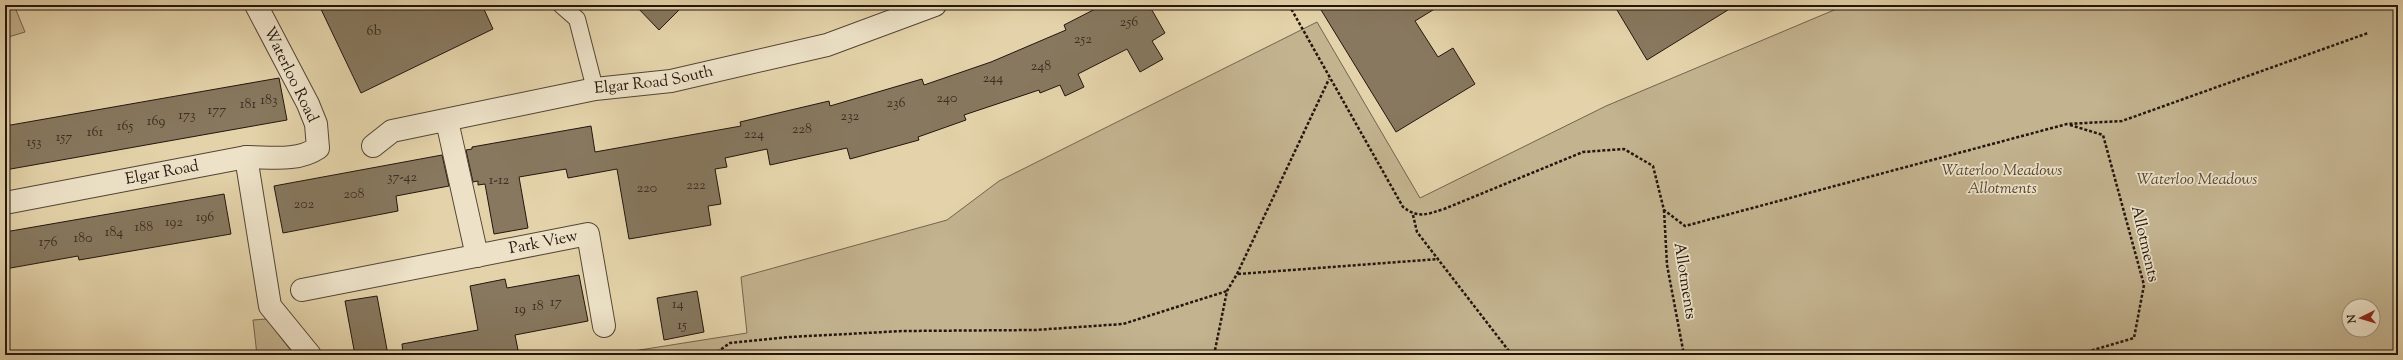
<svg xmlns="http://www.w3.org/2000/svg" width="2403" height="360" font-family="'Sorts Mill Goudy',serif">
<style>
.green{fill:#c3b38f;stroke:#73644e;fill-rule:evenodd}
.building{fill:#87785f;stroke:#23160e}
.lines{fill:none;stroke-linecap:round;stroke-linejoin:round}
.service-casing{stroke:#534535;stroke-width:18}
.minor-casing{stroke:#534535;stroke-width:24}
.path{stroke:#23160e;stroke-width:2.5;stroke-dasharray:3 2;stroke-linecap:butt}
.service{stroke:#ede2c8;stroke-width:16}
.minor{stroke:#ede2c8;stroke-width:22}
.labels{text-anchor:middle;dominant-baseline:central;stroke-width:3.5;stroke-linejoin:round;paint-order:stroke}
.number-label{font-size:14px;fill:#3c2e22}
.street-label{font-size:16px;fill:#23160e;stroke:#ede2c8}
.park-label{font-size:16px;font-style:italic;fill:#534535;stroke:#ede2c8}
</style>
<rect width="100%" height="100%" fill="#e4d3aa"/>
<filter id="stains"><feTurbulence type="fractalNoise" baseFrequency=".005" numOctaves="4"/><feColorMatrix values="0 0 0 0 .2 0 0 0 0 .09 0 0 0 0 .02 0 0 0 .5 -.17"/></filter>
<radialGradient id="worn" r=".72"><stop offset=".6" stop-color="#630" stop-opacity="0"/><stop offset="1" stop-color="#630" stop-opacity=".3"/></radialGradient>
<!-- green -->
<g class="green">
<path d="M5,5H14L25,32L5,38Z"/>
<path d="M1846,5H2398V355H608L747,333L741,277L947,220L999,181L1317,22L1420,198L1606,106ZM2349,306H2373V330H2349Z"/>
<path d="M267,319L294,355H257L253,320Z"/>
</g>
<!-- building -->
<g class="building">
<path d="M319,5H482L493,29L361,93Z"/>
<path d="M635,5H684L659,30Z"/>
<path d="M1103,5H1149L1165,33L1152,41L1163,59L1140,72L1127,49L1078,74L1084,87L1065,96L1060,85L1040,93L1039,90L964,115L966,120L918,137L919,140L850,159L847,148L770,165L767,149L725,158L727,167L715,169L721,204L708,206L711,225L629,239L617,169L568,178L566,169L519,177L528,228L494,234L485,184L478,185V181L473,182L466,150L472,149V147L591,126L595,152L741,126L740,122L829,101L830,106L922,79L924,85L991,62L1066,30L1064,25Z"/>
<path d="M1318,5H1441L1415,21L1438,57L1453,48L1475,84L1396,132Z"/>
<path d="M1614,5H1736L1647,60Z"/>
<path d="M279,78L287,120L5,170V126Z"/>
<path d="M442,155L449,186L396,196L398,211L283,233L274,186Z"/>
<path d="M224,194L231,234L79,260L78,256L5,269V232Z"/>
<path d="M579,275L588,321L515,335L519,355H403L402,344L478,330L470,286L505,279L507,288Z"/>
<path d="M697,291L704,332L664,340L657,298Z"/>
<path d="M377,296L388,355H355L345,301Z"/>
</g>
<g class="lines">
<!-- service casing -->
<g class="service-casing">
<path id="service" d="M561,5L577,19L595,89"/>
</g>
<!-- minor casing -->
<g class="minor-casing">
<g id="minor">
<path d="M447,121L477,256"/>
<path id="s1" d="M373,146L392,131L595,89L671,81L827,45L935,5"/>
<path d="M246,157L270,306L310,355"/>
<path id="s2" d="M5,203L246,157C270,157 297,162 318,148L316,124L308,104L256,5"/>
<path id="s3" d="M302,290L588,234L604,326"/>
</g>
</g>
<!-- path -->
<g class="path">
<path d="M1289,5L1403,207C1419,219 1427,214 1444,209L1583,152L1624,149L1653,166L1664,210L1685,226L2067,124L2122,121L2368,33"/>
<path d="M2070,125L2103,135L2144,285L2134,338L2076,355"/>
<path d="M1664,210L1667,265L1684,355"/>
<path d="M1413,215L1417,232L1512,355"/>
<path d="M1238,274L1439,259"/>
<path d="M713,355L730,343L790,337L903,331L1035,330L1123,324L1227,291"/>
<path d="M1214,355L1227,291L1237,274L1329,79"/>
</g>
<!-- service -->
<use href="#service" class="service"/>
<!-- minor -->
<use href="#minor" class="minor"/>
</g>
<g class="labels">
<!-- number labels -->
<g class="number-label">
<text x="1129" y="23">256</text>
<text x="374" y="32">6b</text>
<text x="1083" y="40">252</text>
<text x="1041" y="67">248</text>
<text x="993" y="79">244</text>
<text x="947" y="99">240</text>
<text x="269" y="101">183</text>
<text x="896" y="104">236</text>
<text x="248" y="105">181</text>
<text x="217" y="111">177</text>
<text x="187" y="116">173</text>
<text x="850" y="117">232</text>
<text x="156" y="122">169</text>
<text x="125" y="127">165</text>
<text x="802" y="130">228</text>
<text x="95" y="133">161</text>
<text x="754" y="135">224</text>
<text x="64" y="138">157</text>
<text x="34" y="143">153</text>
<text x="402" y="178">37-42</text>
<text x="499" y="181">1-12</text>
<text x="696" y="186">222</text>
<text x="647" y="189">220</text>
<text x="354" y="195">208</text>
<text x="304" y="205">202</text>
<text x="205" y="218">196</text>
<text x="174" y="223">192</text>
<text x="144" y="228">188</text>
<text x="114" y="233">184</text>
<text x="83" y="239">180</text>
<text x="48" y="243">176</text>
<text x="556" y="303">17</text>
<text x="678" y="305">14</text>
<text x="538" y="307">18</text>
<text x="520" y="310">19</text>
<text x="682" y="326">15</text>
</g>
<!-- street labels -->
<g class="street-label">
<text transform="translate(290 75) rotate(64)">Waterloo Road</text>
<text stroke="none"><textPath href="#s1" startOffset="291">Elgar Road South</textPath></text>
<text stroke="none"><textPath href="#s2" startOffset="160">Elgar Road</textPath></text>
<text stroke="none"><textPath href="#s3" startOffset="246">Park View</textPath></text>
<text transform="translate(2144 244) rotate(77)">Allotments</text>
<text transform="translate(1684 281) rotate(81)">Allotments</text>
</g>
<!-- park labels -->
<g class="park-label">
<text x="2002" y="171">Waterloo Meadows<tspan x="2002" dy="18">Allotments</tspan></text>
<text x="2197" y="180">Waterloo Meadows</text>
</g>
</g>
<!-- margin -->
<rect width="2403" height="360" fill="none" stroke="#e4d3aa" stroke-width="20"/>
<rect x="6" y="6" width="2391" height="348" fill="none" stroke="#23160e" stroke-width="2"/>
<rect x="10" y="10" width="2383" height="340" fill="none" stroke="#23160e"/>
<!-- north arrow -->
<g transform="translate(2361 318) rotate(265)"><circle r="19" fill="#ede2c8" stroke="#9c907e"/>
<path d="M0-3L7 15L0 10L-7 15Z" fill="#8f2418"/>
<text y="-6" font-size="11" font-weight="bold" text-anchor="middle" fill="#23160e">N</text>
</g>
<rect width="100%" height="100%" filter="url(#stains)"/>
<rect width="100%" height="100%" fill="url(#worn)"/>
</svg>
